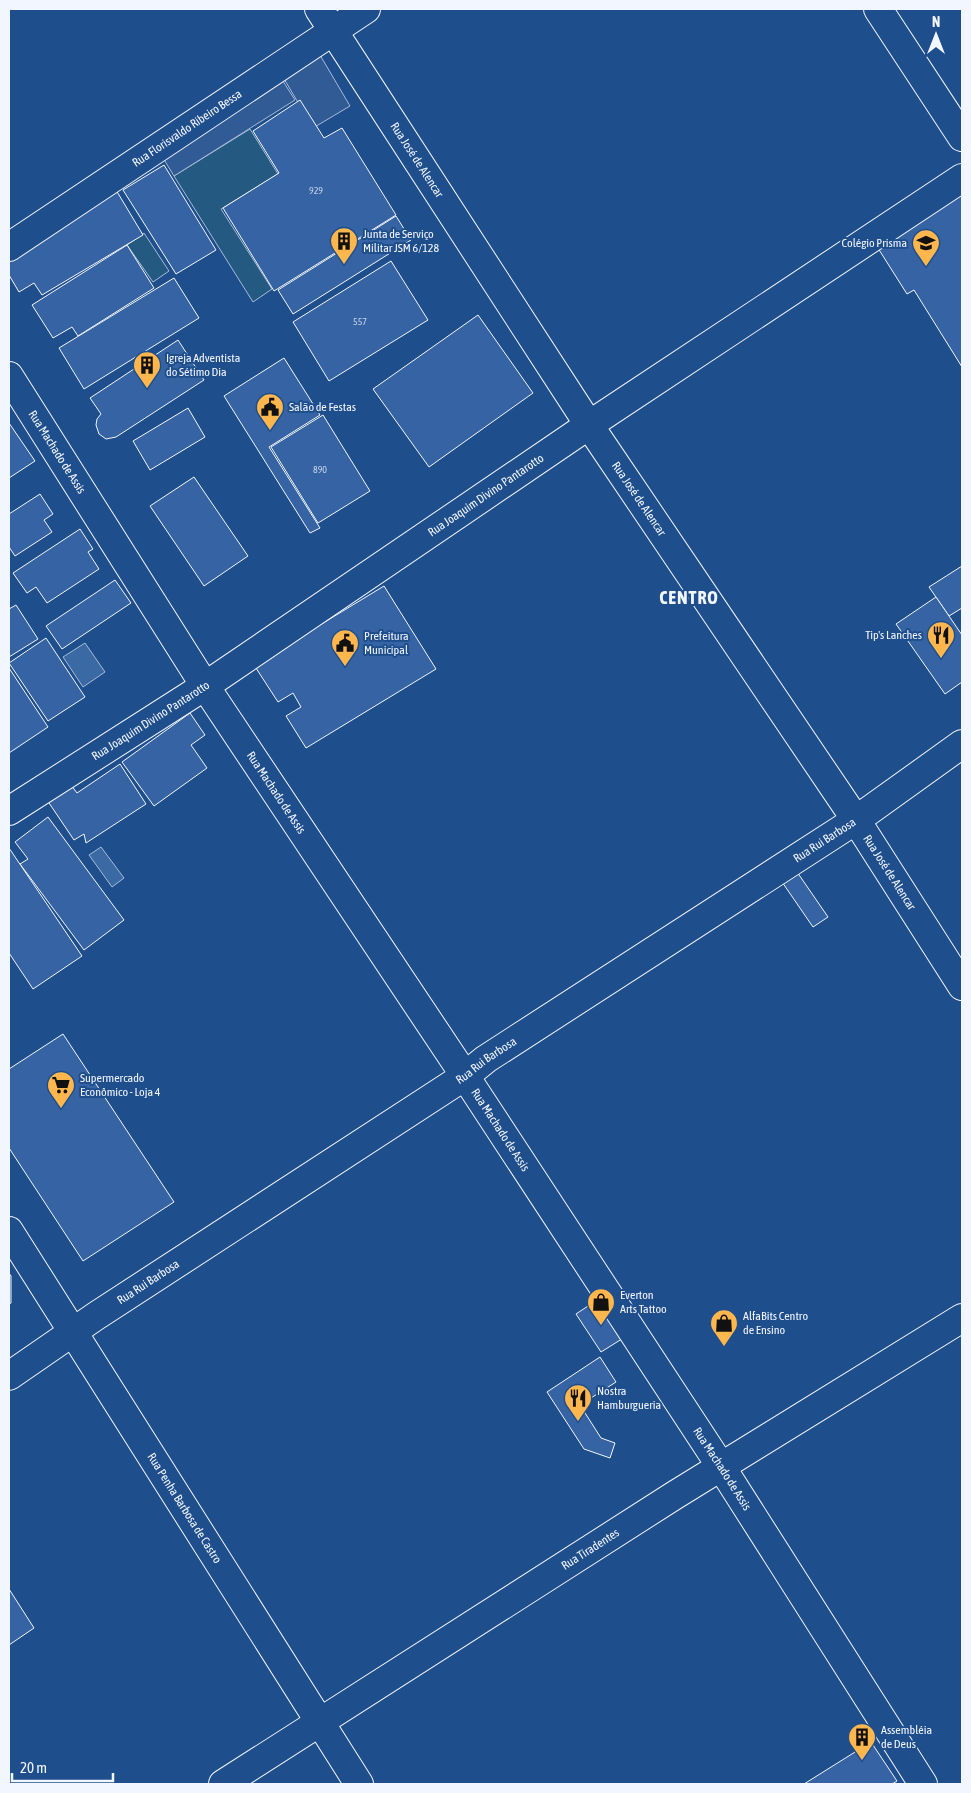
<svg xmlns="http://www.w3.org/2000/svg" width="971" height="1793" font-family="'Asap Condensed',sans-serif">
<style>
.green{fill:#245a82;stroke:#a8bbd7}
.parking{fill:#305b95;stroke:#a8bbd7}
.water{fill:#3b69a3;stroke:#a8bbd7}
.building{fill:#3563a3;stroke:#f2f6ff}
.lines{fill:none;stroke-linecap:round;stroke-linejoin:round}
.street-casing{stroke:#f2f6ff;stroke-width:30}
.secondary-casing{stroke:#f2f6ff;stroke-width:30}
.street{stroke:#1f4e8c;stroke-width:28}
.secondary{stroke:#1f4e8c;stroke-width:28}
.labels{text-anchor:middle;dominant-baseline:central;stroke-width:4;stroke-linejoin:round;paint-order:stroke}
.number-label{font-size:10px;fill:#c3d1e8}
.street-label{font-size:12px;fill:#f2f6ff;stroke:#1f4e8c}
.poi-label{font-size:12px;fill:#f2f6ff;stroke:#1f4e8c;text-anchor:start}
.district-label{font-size:18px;font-weight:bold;letter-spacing:1px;fill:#f2f6ff;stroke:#1f4e8c}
</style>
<rect width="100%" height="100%" fill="#1f4e8c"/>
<!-- green -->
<g class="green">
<path d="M250,129L278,174L221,209L272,289L253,302L174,176Z"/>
<path d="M144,233L169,271L153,282L127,245Z"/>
</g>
<!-- parking -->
<g class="parking">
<path d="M320,55L350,106L313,128L283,77Z"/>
<path d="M281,78L295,100L174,176L160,153Z"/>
</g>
<!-- water -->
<g class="water">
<path d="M85,643L105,672L83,687L63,657Z"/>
<path d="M101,847L124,878L112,887L89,855Z"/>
</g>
<!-- building -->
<g class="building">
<path d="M300,100L324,138L342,128L396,215L274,291L223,208L279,173L253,131Z"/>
<path d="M164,165L216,250L176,274L123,190Z"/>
<path d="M116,190L143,235L42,295L34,283L19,292L9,275V254Z"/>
<path d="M962,191V367L914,290L907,294L876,245Z"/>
<path d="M396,216L411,240L293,314L278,290Z"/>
<path d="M127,245L154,288L78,336L72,327L53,338L32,305Z"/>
<path d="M391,261L428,320L329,381L293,322Z"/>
<path d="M174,278L199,318L84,389L59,348Z"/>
<path d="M478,315L533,393L429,467L373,389Z"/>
<path d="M178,340L204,380L116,437L106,439L99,434L96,425L97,419L101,414L90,398Z"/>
<path d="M284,358L320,415L269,447L320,528L310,533L224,396Z"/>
<path d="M188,408L205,437L150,470L133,441Z"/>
<path d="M323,415L370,491L318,523L271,447Z"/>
<path d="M9,423L35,461L9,478Z"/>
<path d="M194,477L248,556L204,586L150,506Z"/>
<path d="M40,494L53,514L44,520L52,532L15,556L9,547V514Z"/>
<path d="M80,529L93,549L88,552L99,569L47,603L36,587L27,593L13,573Z"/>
<path d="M962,566V608L949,616L929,587Z"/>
<path d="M115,580L131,603L62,649L46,626Z"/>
<path d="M384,586L436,669L306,748L286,716L301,707L293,693L278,702L254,665Z"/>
<path d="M936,597L962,635V682L945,694L896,624Z"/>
<path d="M16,605L38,639L9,657V609Z"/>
<path d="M46,638L85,697L48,721L9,663Z"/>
<path d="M9,668L48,727L9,753Z"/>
<path d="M190,713L205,735L191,745L207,768L154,806L122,762Z"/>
<path d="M120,764L146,804L86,843L84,834L74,840L47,800L71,785L77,793Z"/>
<path d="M48,817L124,920L84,950L20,864L28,859L15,842Z"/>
<path d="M9,848L82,956L33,989L9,953Z"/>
<path d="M795,869L828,917L813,927L780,879Z"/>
<path d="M63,1034L174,1202L83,1261L9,1148V1069Z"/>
<path d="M9,1273L11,1276V1303L9,1304Z"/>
<path d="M600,1298L625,1337L601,1352L576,1314Z"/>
<path d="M600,1357L616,1382L580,1405L601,1438L615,1443L610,1458L584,1449L547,1392Z"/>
<path d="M9,1589L34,1628L9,1645Z"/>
<path d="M871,1742L897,1781L892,1784H804Z"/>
</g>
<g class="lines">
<!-- street casing -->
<g class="street-casing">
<g id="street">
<path id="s1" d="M319,9L589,425L856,820L962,986"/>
<path d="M878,9L962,137"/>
<path id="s2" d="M9,247L366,9"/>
<path id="s3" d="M9,376L205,686L465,1076L722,1468L923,1784"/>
<path id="s4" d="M9,811L205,686L589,425L962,178"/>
<path id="s5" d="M9,1231L359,1784"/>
</g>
</g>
<!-- secondary casing -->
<g class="secondary-casing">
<g id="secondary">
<path id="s6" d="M9,1376L96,1316L465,1076L486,1059L856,820L962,744"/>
<path id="s7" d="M223,1784L675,1495L962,1318"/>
</g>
</g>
<!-- street -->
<use href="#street" class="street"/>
<!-- secondary -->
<use href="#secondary" class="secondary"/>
</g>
<!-- icons -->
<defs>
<g id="building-pin" transform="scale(1.4375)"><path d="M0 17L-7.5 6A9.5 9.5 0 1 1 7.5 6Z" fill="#ffb74d" stroke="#1f4e8c"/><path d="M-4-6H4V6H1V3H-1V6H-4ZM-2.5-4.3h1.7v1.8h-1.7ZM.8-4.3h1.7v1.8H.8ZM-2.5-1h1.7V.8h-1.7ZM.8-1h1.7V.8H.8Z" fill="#111"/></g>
<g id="school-pin" transform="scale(1.4375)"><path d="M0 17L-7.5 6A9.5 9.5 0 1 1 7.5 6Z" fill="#ffb74d" stroke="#1f4e8c"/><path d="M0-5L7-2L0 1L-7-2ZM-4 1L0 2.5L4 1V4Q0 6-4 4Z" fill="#111"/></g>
<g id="civic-pin" transform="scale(1.4375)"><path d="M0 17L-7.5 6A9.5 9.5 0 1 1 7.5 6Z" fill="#ffb74d" stroke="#1f4e8c"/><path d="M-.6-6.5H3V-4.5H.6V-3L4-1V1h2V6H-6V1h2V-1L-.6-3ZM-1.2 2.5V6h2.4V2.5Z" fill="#111"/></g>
<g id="restaurant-pin" transform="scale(1.4375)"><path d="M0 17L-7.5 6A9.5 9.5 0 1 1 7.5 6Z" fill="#ffb74d" stroke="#1f4e8c"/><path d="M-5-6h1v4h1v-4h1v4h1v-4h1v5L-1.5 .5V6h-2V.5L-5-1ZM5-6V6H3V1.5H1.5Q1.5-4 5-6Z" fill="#111"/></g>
<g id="supermarket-pin" transform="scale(1.4375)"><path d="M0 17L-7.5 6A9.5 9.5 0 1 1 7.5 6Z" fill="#ffb74d" stroke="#1f4e8c"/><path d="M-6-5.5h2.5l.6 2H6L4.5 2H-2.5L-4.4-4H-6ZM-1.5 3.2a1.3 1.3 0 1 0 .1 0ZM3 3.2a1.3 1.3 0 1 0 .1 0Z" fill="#111"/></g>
<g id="shop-pin" transform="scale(1.4375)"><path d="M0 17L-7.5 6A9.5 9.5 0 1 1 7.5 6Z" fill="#ffb74d" stroke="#1f4e8c"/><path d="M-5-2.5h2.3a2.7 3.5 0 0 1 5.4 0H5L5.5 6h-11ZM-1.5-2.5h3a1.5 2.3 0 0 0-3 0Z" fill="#111"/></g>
</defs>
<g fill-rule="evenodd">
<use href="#building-pin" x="344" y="241"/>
<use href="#school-pin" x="926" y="243"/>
<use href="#building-pin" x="147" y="365"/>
<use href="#civic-pin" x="270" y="407"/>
<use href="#restaurant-pin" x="941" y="635"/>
<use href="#civic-pin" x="345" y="643"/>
<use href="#supermarket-pin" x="61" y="1085"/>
<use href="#shop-pin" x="601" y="1302"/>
<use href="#shop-pin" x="724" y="1323"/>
<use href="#restaurant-pin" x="578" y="1398"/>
<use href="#building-pin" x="862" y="1737"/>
</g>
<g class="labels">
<!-- number labels -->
<g class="number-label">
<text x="316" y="190">929</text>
<text x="360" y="321">557</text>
<text x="320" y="469">890</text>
</g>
<!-- street labels -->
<g class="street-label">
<text stroke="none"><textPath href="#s2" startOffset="214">Rua Florisvaldo Ribeiro Bessa</textPath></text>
<text stroke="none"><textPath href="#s1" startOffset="180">Rua José de Alencar</textPath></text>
<text stroke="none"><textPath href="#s3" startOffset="90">Rua Machado de Assis</textPath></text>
<text stroke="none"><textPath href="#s4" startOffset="572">Rua Joaquim Divino Pantarotto</textPath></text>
<text stroke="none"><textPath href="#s1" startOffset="585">Rua José de Alencar</textPath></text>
<text stroke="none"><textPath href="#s4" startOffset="168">Rua Joaquim Divino Pantarotto</textPath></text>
<text stroke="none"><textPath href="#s3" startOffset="495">Rua Machado de Assis</textPath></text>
<text stroke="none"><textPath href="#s6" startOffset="976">Rua Rui Barbosa</textPath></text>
<text stroke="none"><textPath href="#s1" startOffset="1035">Rua José de Alencar</textPath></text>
<text stroke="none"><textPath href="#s6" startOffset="572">Rua Rui Barbosa</textPath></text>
<text stroke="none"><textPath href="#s3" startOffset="900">Rua Machado de Assis</textPath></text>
<text stroke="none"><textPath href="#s6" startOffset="168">Rua Rui Barbosa</textPath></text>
<text stroke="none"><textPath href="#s3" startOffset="1305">Rua Machado de Assis</textPath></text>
<text stroke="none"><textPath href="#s5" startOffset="328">Rua Penha Barbosa de Castro</textPath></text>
<text stroke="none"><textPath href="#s7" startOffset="436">Rua Tiradentes</textPath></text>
</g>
<!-- poi labels -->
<g class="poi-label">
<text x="363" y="234">Junta de Serviço<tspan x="363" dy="14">Militar JSM 6/128</tspan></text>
<text x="907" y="243" text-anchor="end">Colégio Prisma</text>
<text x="166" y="358">Igreja Adventista<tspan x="166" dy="14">do Sétimo Dia</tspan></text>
<text x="289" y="407">Salão de Festas</text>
<text x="922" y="635" text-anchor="end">Tip's Lanches</text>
<text x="364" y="636">Prefeitura<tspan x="364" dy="14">Municipal</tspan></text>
<text x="80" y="1078">Supermercado<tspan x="80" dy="14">Econômico - Loja 4</tspan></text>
<text x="620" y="1295">Everton<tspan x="620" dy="14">Arts Tattoo</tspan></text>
<text x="743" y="1316">AlfaBits Centro<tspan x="743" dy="14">de Ensino</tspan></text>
<text x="597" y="1391">Nostra<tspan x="597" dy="14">Hamburgueria</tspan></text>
<text x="881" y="1730">Assembléia<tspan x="881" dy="14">de Deus</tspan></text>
</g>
<!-- district labels -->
<g class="district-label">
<text x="689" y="597">CENTRO</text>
</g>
</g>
<!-- border -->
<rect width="971" height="1793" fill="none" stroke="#f2f6ff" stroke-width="20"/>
<!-- north arrow -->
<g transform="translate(936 35)" stroke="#1f4e8c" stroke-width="4" paint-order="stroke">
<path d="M0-4L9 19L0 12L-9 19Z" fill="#f2f6ff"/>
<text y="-8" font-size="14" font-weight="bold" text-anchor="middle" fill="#f2f6ff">N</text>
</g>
<!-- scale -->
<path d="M12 1773v8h101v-8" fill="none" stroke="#f2f6ff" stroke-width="2.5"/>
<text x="20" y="1773" font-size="15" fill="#f2f6ff" stroke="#1f4e8c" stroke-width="4" paint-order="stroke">20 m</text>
</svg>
